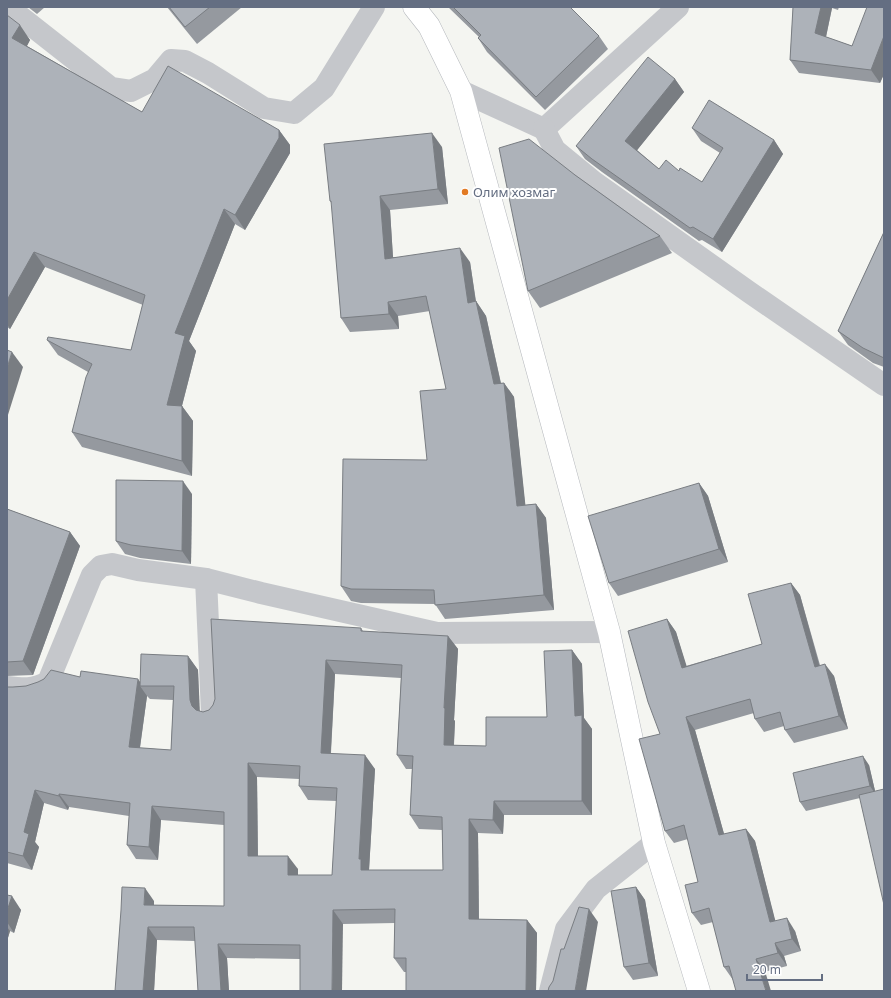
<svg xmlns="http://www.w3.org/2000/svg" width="891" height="998" font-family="'Noto Sans',sans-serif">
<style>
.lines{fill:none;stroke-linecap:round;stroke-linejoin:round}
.major-casing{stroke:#b5b8bd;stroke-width:23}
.minor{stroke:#c5c7cb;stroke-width:22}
.major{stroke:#fff;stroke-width:22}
.wall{fill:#95999f;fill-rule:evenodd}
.shaded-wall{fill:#797d82}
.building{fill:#adb2b9;stroke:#797d82;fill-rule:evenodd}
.poi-dot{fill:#e27b24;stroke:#fff;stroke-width:1.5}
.labels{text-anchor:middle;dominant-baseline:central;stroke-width:4;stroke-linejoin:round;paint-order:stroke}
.poi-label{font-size:13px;fill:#646e82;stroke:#fff;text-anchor:start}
</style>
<rect width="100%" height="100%" fill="#f4f5f1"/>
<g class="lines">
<!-- major casing -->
<g class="major-casing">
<path id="major" d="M414,7L429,26L461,91L609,632L654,843L699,991"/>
</g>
<!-- minor -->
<g class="minor">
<path d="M8,7L111,88L131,91L155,79L171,60L185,61L208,73L264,108L294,113L324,88L374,7"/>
<path d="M461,91L544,129L678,7"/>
<path d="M544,129L555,150L594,182L749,292L884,385"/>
<path d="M206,579L212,713"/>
<path d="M7,687C24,689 32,690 48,682L92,575L101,566L112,564L138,570L206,579L261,593L437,633L609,632"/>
<path d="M550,991L566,929L596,889L654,843"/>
</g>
<!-- major -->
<use href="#major" class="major"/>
</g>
<!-- wall -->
<g class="wall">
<path d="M28,7H45L37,14Z"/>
<path d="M167,7H242L197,44Z"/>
<path d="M448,7H570L599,36L608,49L545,110L487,52L478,38L479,37Z"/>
<path d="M793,7H839L838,10L832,8L826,37L852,46L884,7V74L880,83L799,73L790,60Z"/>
<path d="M7,15L30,40L27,46L142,112L279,130L290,145V153L245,230L235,224L189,341L196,351L182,406L193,421L192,476L82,447L72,432L88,372L58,355L47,340L131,350L143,305L45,267L10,329L7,327Z"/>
<path d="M675,79L684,92L637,150L659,169L679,171L702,182L720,153L701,141L692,128L774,140L783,154L722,252L702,240L699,241L602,172L585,159L576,146Z"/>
<path d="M442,147L448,204L390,210L393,257L470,262L476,301L486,316L501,383H504L514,397L525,505L536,504L546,518L554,610L445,619L435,604L361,603L351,601L341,586L427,460L446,389L430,311L398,316L399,329L350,332L341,318L332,204L330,201Z"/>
<path d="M575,175L660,236L672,253L540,308L528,291Z"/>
<path d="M884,232V367L873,363L848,345L838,331Z"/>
<path d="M699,483L708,496L728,562L618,596L609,583Z"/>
<path d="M192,494L191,564L140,558L125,554L116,541Z"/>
<path d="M7,509L70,532L80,546L33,675L7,676Z"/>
<path d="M791,583L800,595L820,665L834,676L848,729L794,743L785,730L784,726L764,732L755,719L754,713L695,730L724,834L746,829L755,841L775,921L795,931L801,951L784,956L787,966L733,980L724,967L713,922L701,925L692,913L698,882L688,839L674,843L665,831L660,734L667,619L676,632L686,666L762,644Z"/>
<path d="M361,628L363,631L448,636L458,649L454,720L455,721L454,745L486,746L547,717L572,650L582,664L584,718L592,729V815H504L503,834L478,833L479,919L527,920L537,933L536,991H406V972H404L394,958L395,923L343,924L300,959L227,958L229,991H198L195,941L157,940L154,991H115L154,901V905L224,906V825L161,820L158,860L136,859L127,845L129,816L69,807L68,810L44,803L35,842L39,847L32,870L7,863V687H13L26,686L80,677L140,682L188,656L198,670L199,711L203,712L209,710ZM335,674L401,678L397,755L406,769H412L410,815L419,829L442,830L443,870H369L375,769L331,753ZM147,696L150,699L173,700L171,750L140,748ZM257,777L299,779V786L308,800L337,801L332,875H298V869L258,856Z"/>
<path d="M869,765L875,791L860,798L806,811L800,802Z"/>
<path d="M636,887L645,900L658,976L633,980L624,967Z"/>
<path d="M7,895L21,910L14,933L10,931L7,941Z"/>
</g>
<!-- shaded-wall -->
<g class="shaded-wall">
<path d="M821,7H832V8L824,46L815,33Z"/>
<path d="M20,25L30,40L23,53L12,38Z"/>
<path d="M884,36V74L880,83L871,70Z"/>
<path d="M675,79L684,92L634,154L625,141Z"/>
<path d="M279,130L290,145V153L245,230L235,215Z"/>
<path d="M432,133L442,147L448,204L438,189Z"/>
<path d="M774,140L783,154L722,252L713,239Z"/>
<path d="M380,196L390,210L394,273L385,259Z"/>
<path d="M224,209L235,224L189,341L196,351L178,421L167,405L175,333Z"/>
<path d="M460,248L470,262L478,317L468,303Z"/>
<path d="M34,252L45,267L10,329L7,324V300Z"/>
<path d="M476,301L486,316L504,398L494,384Z"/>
<path d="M388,302L398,316L399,329L389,314Z"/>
<path d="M12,352L23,367L7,418V368Z"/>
<path d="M504,383L514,397L527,520L517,506Z"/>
<path d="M182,406L193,421L192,476L182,461Z"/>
<path d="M183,481L192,494L191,564L182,551Z"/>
<path d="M699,483L708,496L728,562L719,549Z"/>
<path d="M536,504L546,518L554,610L544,595Z"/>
<path d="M70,532L80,546L33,675L23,661Z"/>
<path d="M791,583L800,595L823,679L815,667Z"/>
<path d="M667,619L676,632L691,680L682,668Z"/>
<path d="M448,636L458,649L454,720L455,721L453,759L444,745V708Z"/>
<path d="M572,650L582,664L584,718L592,729V815L582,801L575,716Z"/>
<path d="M188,656L198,670L200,714L192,706L190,700Z"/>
<path d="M326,660L335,674L330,766L321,753Z"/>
<path d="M825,664L834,676L848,729L839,716Z"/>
<path d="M138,679L143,686H140L147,696L138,761L129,747Z"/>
<path d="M686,717L695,730L728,848L719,835Z"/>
<path d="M365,755L375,769L369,870L371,872L361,870L359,859Z"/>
<path d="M863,756L869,765L876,795L870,786Z"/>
<path d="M248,763L257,777L258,869L248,856Z"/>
<path d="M35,790L44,803L35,842L39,847L32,870L23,856L24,832Z"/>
<path d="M59,794L69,807L68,810L59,796Z"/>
<path d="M494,801L504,815L503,834L493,820Z"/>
<path d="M152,806L161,820L158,860L149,847Z"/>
<path d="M469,819L478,833L479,932L469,919Z"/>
<path d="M746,829L755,841L779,935L770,922Z"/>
<path d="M288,856L298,869V889L288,875Z"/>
<path d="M636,887L645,900L658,976L649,963Z"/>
<path d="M145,888L154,901V918L144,905Z"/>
<path d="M12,896L21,910L14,933L7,922V911Z"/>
<path d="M589,909L598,922L586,991H575Z"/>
<path d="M333,910L343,924L342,991H332Z"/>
<path d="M787,918L795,931L801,951L792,939Z"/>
<path d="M527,920L537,933L536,991H526Z"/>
<path d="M7,927L10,931L7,941Z"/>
<path d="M148,927L157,940L154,991H143Z"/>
<path d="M775,943L784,956L787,966L778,953Z"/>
<path d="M218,944L227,958L229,991H221Z"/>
<path d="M756,959L765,971L771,991H766Z"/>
</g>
<!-- building -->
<g class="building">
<path d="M169,7H210L185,27Z"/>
<path d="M453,7H570L599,36L536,97L478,38L481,35Z"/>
<path d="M793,7H821L815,33L852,46L867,7H884V36L871,70L790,60Z"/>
<path d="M7,15L20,25L12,38L142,112L168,66L279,130V138L235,215L224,209L175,333L185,336L167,405L182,406V461L72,432L86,377L92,364L47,340L48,337L131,350L145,295L34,252L7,300Z"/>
<path d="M648,57L675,79L625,141L659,169L666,160L679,171L680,168L702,182L723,148L692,128L709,100L774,140L713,239L693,227L690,228L592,159L576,146Z"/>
<path d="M432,133L438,189L380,196L385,259L460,248L468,303L476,301L494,384L504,383L517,506L536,504L544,595L435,605L434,590L351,589L341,586L343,459L427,460L420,391L446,389L426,296L388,302L389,314L341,318L331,201H330L324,144Z"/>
<path d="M529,139L575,175L660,236L528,291L499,148Z"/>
<path d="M884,232V358L863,348L838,331Z"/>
<path d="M7,350L12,352L7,368Z"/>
<path d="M116,480L183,481L182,551L131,545L116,541Z"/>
<path d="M699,483L719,549L609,583L588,516Z"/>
<path d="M7,509L70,532L23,661L7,662Z"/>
<path d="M791,583L815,667L825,664L839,716L785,730L780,712L755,719L750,699L686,717L719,835L746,829L770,922L787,918L792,939L775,943L778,953L756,959L766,991H736L729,966L724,967L709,908L692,913L685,885L698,882L684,825L665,831L639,739L660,734L648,702L628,631L667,619L682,668L762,644L748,594Z"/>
<path d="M211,619L361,628V631L448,636L444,708H445L444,745L486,746V717H547L544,651L572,650L575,716L582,715V801H494L493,820L469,819V919L527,920L526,991H406V958H394L395,909L333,910L332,991H300V945L218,944L221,991H198L194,927H148L143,991H115L121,910L122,887L145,888L144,905L224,906V812L152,806L149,847L127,845L130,803L59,794V796L35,790L24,832L29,834L23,856L7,852V687H13L26,686L38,682L44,679L51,670L80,677L81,671L138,679L129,747L171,750L174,686H140L141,654L188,656L190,700L192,706L196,710L203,712L209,710L213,705L215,699ZM326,660L402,665L397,755L413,756L410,815L442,817L443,870H361V859H359L365,755L321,753ZM248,763L300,766L299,786L337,788L332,875H288V856H248Z"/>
<path d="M863,756L870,786L800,802L793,773Z"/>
<path d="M884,789V905L859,795Z"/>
<path d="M636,887L649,963L624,967L611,891Z"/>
<path d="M7,895L12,896L7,911Z"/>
<path d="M579,907L589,909L575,991H548L549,987L553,981L561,949H564Z"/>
</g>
<!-- markers -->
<circle class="poi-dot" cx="465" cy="192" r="4"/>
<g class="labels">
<!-- poi labels -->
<g class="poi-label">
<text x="473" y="192">Олим хозмаг</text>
</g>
</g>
<!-- border -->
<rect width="891" height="998" fill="none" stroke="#646e82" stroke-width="16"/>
<!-- scale -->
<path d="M747 974v6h75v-6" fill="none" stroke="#646e82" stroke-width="2"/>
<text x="753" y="974" font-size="12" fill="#646e82" stroke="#ffffff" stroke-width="3" paint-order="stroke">20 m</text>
</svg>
